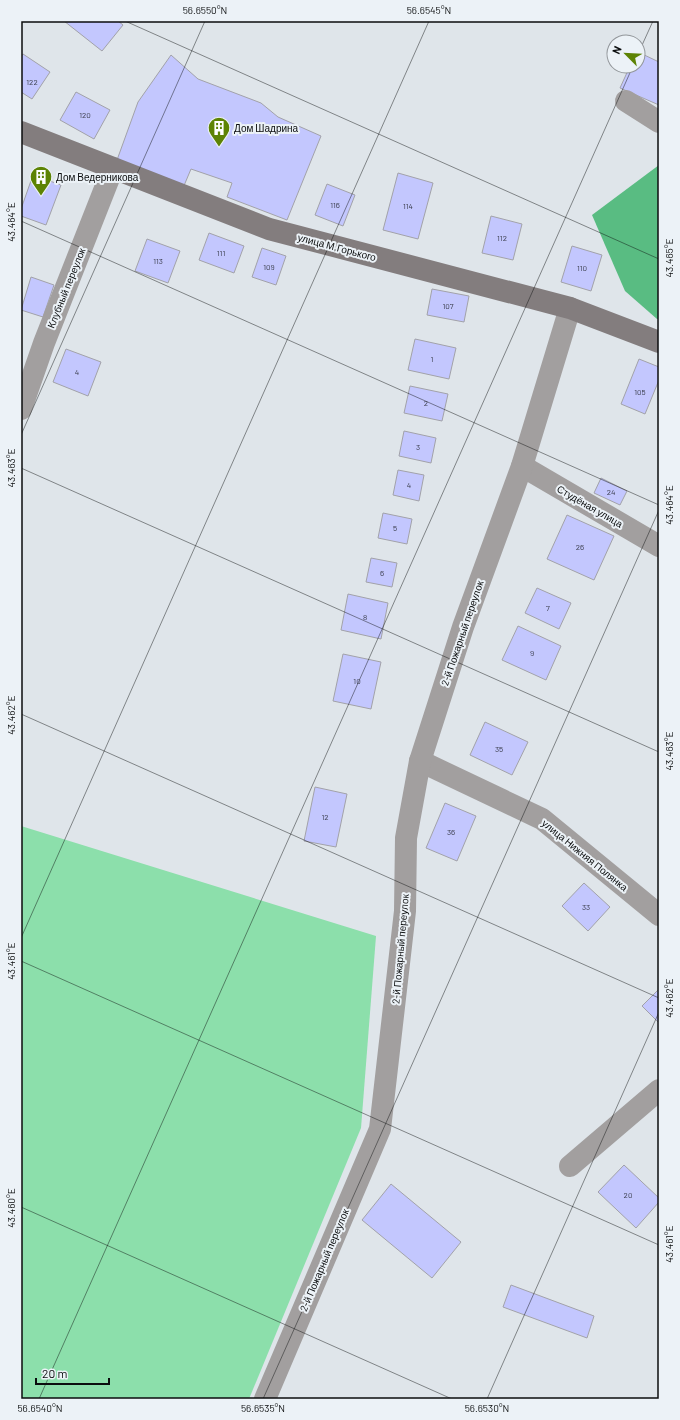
<svg xmlns="http://www.w3.org/2000/svg" width="680" height="1420" font-family="Barlow,sans-serif">
<style>
.green{fill:#8cdfab}
.forest{fill:#59bc82}
.building{fill:#c3c7fe;stroke:#a2a2a9}
.lines{fill:none;stroke-linecap:round;stroke-linejoin:round}
.street{stroke:#a29f9f;stroke-width:22}
.secondary{stroke:#837d7e;stroke-width:22}
.ticks{fill:none;stroke:#0b0d0e;stroke-width:1;stroke-opacity:0.45}
.labels{text-anchor:middle;dominant-baseline:central;stroke-width:4;stroke-linejoin:round;paint-order:stroke}
.number-label{font-size:8px;fill:#393c4a}
.poi-label{font-size:10px;fill:#0b0d0e;stroke:#ecf2f7;text-anchor:start}
.street-label{font-size:10px;fill:#0b0d0e;stroke:#ecf2f7}
.neatline{fill:none;stroke:#0b0d0e;stroke-width:1.5}
.ticks-label{font-size:10px;text-anchor:middle;fill:#0b0d0e}
</style>
<rect width="100%" height="100%" fill="#dfe5ea"/>
<!-- green -->
<path class="green" d="M21,826L376,936L361,1128L249,1399H21Z"/>
<!-- forest -->
<path class="forest" d="M659,165V319H657L625,291L592,215Z"/>
<!-- building -->
<g class="building">
<path d="M64,21H118L123,25L102,51Z"/>
<path d="M638,52L659,62V105L620,88L630,66H638Z"/>
<path d="M23,54L50,72L32,99L21,92V57Z"/>
<path d="M171,55L198,79L261,103L278,117L321,136L287,220L227,197L232,183L191,169L183,188L117,160L138,102Z"/>
<path d="M76,92L110,110L94,139L60,120Z"/>
<path d="M398,173L433,183L418,239L383,230Z"/>
<path d="M33,175L61,185L46,225L21,216V209Z"/>
<path d="M327,184L355,195L343,226L315,215Z"/>
<path d="M491,216L522,224L513,260L482,253Z"/>
<path d="M209,233L244,246L234,273L199,260Z"/>
<path d="M147,239L180,251L168,283L135,271Z"/>
<path d="M572,246L602,255L591,291L561,282Z"/>
<path d="M262,248L286,256L276,285L252,277Z"/>
<path d="M31,277L54,285L43,317L21,310Z"/>
<path d="M432,289L469,296L464,322L427,315Z"/>
<path d="M415,339L456,348L449,379L408,370Z"/>
<path d="M66,349L101,362L88,396L53,382Z"/>
<path d="M639,359L659,367V380L645,414L621,404Z"/>
<path d="M410,386L448,394L442,421L404,413Z"/>
<path d="M404,431L436,438L431,463L399,456Z"/>
<path d="M398,470L424,475L419,501L393,495Z"/>
<path d="M601,478L627,491L620,505L594,493Z"/>
<path d="M383,513L412,519L407,544L378,538Z"/>
<path d="M567,515L614,536L594,580L547,559Z"/>
<path d="M371,558L397,563L392,587L366,582Z"/>
<path d="M537,588L571,603L559,629L525,613Z"/>
<path d="M348,594L388,603L381,639L341,630Z"/>
<path d="M518,626L561,646L546,680L502,660Z"/>
<path d="M343,654L381,662L371,709L333,701Z"/>
<path d="M485,722L528,742L512,775L470,755Z"/>
<path d="M315,787L347,794L336,847L304,841Z"/>
<path d="M445,803L476,816L457,861L426,848Z"/>
<path d="M584,883L610,907L588,931L562,906Z"/>
<path d="M659,989V1023L642,1006Z"/>
<path d="M624,1165L659,1198V1202L636,1228L598,1192Z"/>
<path d="M391,1184L461,1242L432,1278L362,1220Z"/>
<path d="M511,1285L594,1316L587,1338L503,1307Z"/>
</g>
<g class="lines">
<!-- street -->
<g class="street">
<path d="M626,101L659,122"/>
<path d="M21,409L44,343L113,168"/>
<path d="M522,466L659,546"/>
<path d="M420,761L542,819L659,915"/>
<path d="M570,1166L659,1090"/>
<path d="M265,1399L380,1129L405,911L406,838L420,761L463,627L522,466L570,308"/>
</g>
<!-- secondary -->
<path class="secondary" d="M21,132L269,229L570,308L659,342"/>
</g>
<!-- ticks -->
<path class="ticks" d="M125,21L659,259M638,54L653,21M21,221L659,505M21,435L205,21M21,468L659,752M21,714L659,998M21,938L429,21M21,961L659,1245M21,1207L452,1399M39,1399L633,66M263,1399L659,510M487,1399L659,1012"/>
<!-- icons -->
<defs>
<g id="building-pin" transform="scale(1.15)"><path d="M0 17L-7.5 6A9.5 9.5 0 1 1 7.5 6Z" fill="#5d8304" stroke="#ecf2f7"/><path d="M-4-6H4V6H1V3H-1V6H-4ZM-2.5-4.3h1.7v1.8h-1.7ZM.8-4.3h1.7v1.8H.8ZM-2.5-1h1.7V.8h-1.7ZM.8-1h1.7V.8H.8Z" fill="#fff"/></g>
</defs>
<g fill-rule="evenodd">
<use href="#building-pin" x="219" y="128"/>
<use href="#building-pin" x="41" y="177"/>
</g>
<g class="labels">
<!-- number labels -->
<g class="number-label">
<text x="32" y="82">122</text>
<text x="85" y="115">120</text>
<text x="335" y="205">116</text>
<text x="408" y="206">114</text>
<text x="502" y="238">112</text>
<text x="221" y="253">111</text>
<text x="158" y="261">113</text>
<text x="269" y="267">109</text>
<text x="582" y="268">110</text>
<text x="448" y="306">107</text>
<text x="432" y="359">1</text>
<text x="77" y="372">4</text>
<text x="640" y="392">105</text>
<text x="426" y="403">2</text>
<text x="418" y="447">3</text>
<text x="409" y="485">4</text>
<text x="611" y="492">24</text>
<text x="395" y="528">5</text>
<text x="580" y="547">26</text>
<text x="382" y="573">6</text>
<text x="548" y="608">7</text>
<text x="365" y="617">8</text>
<text x="532" y="653">9</text>
<text x="357" y="681">10</text>
<text x="499" y="749">35</text>
<text x="325" y="817">12</text>
<text x="451" y="832">36</text>
<text x="586" y="907">33</text>
<text x="628" y="1195">20</text>
</g>
<!-- poi labels -->
<g class="poi-label">
<text x="234" y="128">Дом Шадрина</text>
<text x="56" y="177">Дом Ведерникова</text>
</g>
<!-- street labels -->
<g class="street-label">
<text transform="translate(337 247) rotate(15)">улица М.Горького</text>
<text transform="translate(66 288) rotate(-68)">Клубный переулок</text>
<text transform="translate(590 506) rotate(30)">Студёная улица</text>
<text transform="translate(462 633) rotate(-71)">2-й Пожарный переулок</text>
<text transform="translate(585 855) rotate(39)">улица Нижняя Полянка</text>
<text transform="translate(400 949) rotate(-85)">2-й Пожарный переулок</text>
<text transform="translate(324 1260) rotate(-67)">2-й Пожарный переулок</text>
</g>
</g>
<!-- border -->
<rect width="680" height="1420" fill="none" stroke="#ecf2f7" stroke-width="44"/>
<!-- north arrow -->
<g transform="translate(626 54) rotate(294)"><circle r="19" fill="#ecf2f7" stroke="#92969a"/>
<path d="M0-3L7 15L0 10L-7 15Z" fill="#5d8304"/>
<text y="-6" font-size="11" font-weight="bold" text-anchor="middle" fill="#0b0d0e">N</text>
</g>
<!-- scale -->
<path d="M36 1378v6h73v-6" fill="none" stroke="#0b0d0e" stroke-width="2"/>
<text x="42" y="1378" font-size="12" fill="#0b0d0e" stroke="#ecf2f7" stroke-width="3" paint-order="stroke">20 m</text>
<rect x="22" y="22" width="636" height="1376" class="neatline"/>
<g class="ticks-label">
<text x="205" y="14">56.6550°N</text>
<text x="429" y="14">56.6545°N</text>
<text transform="translate(11 222) rotate(-90)" y="4">43.464°E</text>
<text transform="translate(669 258) rotate(-90)" y="4">43.465°E</text>
<text transform="translate(11 468) rotate(-90)" y="4">43.463°E</text>
<text transform="translate(669 505) rotate(-90)" y="4">43.464°E</text>
<text transform="translate(11 715) rotate(-90)" y="4">43.462°E</text>
<text transform="translate(669 751) rotate(-90)" y="4">43.463°E</text>
<text transform="translate(11 961) rotate(-90)" y="4">43.461°E</text>
<text transform="translate(669 998) rotate(-90)" y="4">43.462°E</text>
<text transform="translate(11 1208) rotate(-90)" y="4">43.460°E</text>
<text transform="translate(669 1244) rotate(-90)" y="4">43.461°E</text>
<text x="40" y="1412">56.6540°N</text>
<text x="263" y="1412">56.6535°N</text>
<text x="487" y="1412">56.6530°N</text>
</g>
</svg>
